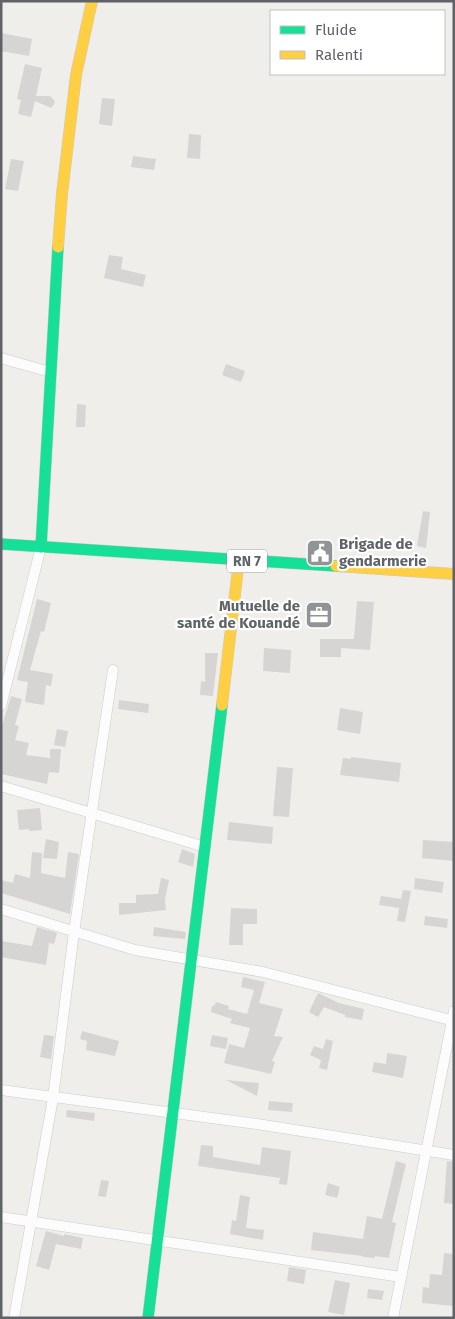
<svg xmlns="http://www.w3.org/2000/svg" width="455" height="1319" font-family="'Fira Sans',sans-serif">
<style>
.building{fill:#d6d5d3}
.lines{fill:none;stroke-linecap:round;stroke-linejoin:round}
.street-casing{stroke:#cbcccc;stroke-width:11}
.fast-casing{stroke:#cacacb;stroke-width:12}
.slow-casing{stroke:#cacacb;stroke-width:12}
.street{stroke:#fdfcfc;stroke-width:10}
.fast{stroke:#16e098;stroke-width:11}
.slow{stroke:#ffcf43;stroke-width:11}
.labels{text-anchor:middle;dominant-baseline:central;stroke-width:4.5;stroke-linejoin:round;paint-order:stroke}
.shield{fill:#fff;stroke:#8f9295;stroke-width:1}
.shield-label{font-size:14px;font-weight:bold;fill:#5f6368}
.poi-label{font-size:15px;font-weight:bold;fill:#5f6368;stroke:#fff;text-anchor:start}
</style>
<rect width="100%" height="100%" fill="#efeeea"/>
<!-- building -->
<g class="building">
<path d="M1,33L32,39L29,56L1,51Z"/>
<path d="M25,64L42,68L36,96H50L54,100L55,103L51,108L35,101L31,117L18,114L21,100L17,99Z"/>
<path d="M102,98L115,99L112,126L99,124Z"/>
<path d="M189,134L201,135L200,159L187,158Z"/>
<path d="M133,156L156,159L154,170L131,167Z"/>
<path d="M11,159L24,161L18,191L5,189Z"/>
<path d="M109,255L123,257L121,269L146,275L143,287L104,278Z"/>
<path d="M226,364L245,371L241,382L222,375Z"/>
<path d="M77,404L86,405L85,427H76Z"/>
<path d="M423,511L430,512L426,548L417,546Z"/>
<path d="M37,599L51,603L44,632L41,631L30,670L53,674L51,686L46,685L44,705L25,702L28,682L17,680Z"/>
<path d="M357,601L374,602L370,650L341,648V657H320V639H354Z"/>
<path d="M264,648L291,650L290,673L263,671Z"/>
<path d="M205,653H218L213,696L200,695L201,681L205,682Z"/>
<path d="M11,696L22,699L15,725L19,726L15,740L29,743L26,755L50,758V749H61L59,773L49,772L47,784L1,774V729Z"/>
<path d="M119,700L149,704L148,713L118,709Z"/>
<path d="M340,708L363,712L360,734L337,730Z"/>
<path d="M57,729L68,731L65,747L54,745Z"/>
<path d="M351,757L401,763L399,782L340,775L343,758L351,759Z"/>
<path d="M277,767L293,768L289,817L273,816Z"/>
<path d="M40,808L42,830L29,831V829L19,830L17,810Z"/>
<path d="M229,822L273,827L272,844L227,840Z"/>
<path d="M46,839L59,842L57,859L43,858Z"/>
<path d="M423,840L454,842V861L422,858Z"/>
<path d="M182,849L195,854L193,867L178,862Z"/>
<path d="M32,852L42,853L41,873L65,878L68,852L79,854L70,914L1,893V880L13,883L15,874L30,878Z"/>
<path d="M161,878L169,880L165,900L166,910L119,915V903H136V895L158,894Z"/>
<path d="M415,878L444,882L442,893L414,889Z"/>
<path d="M403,890L411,891L405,922L397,921L399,908L379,905L381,896L401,899Z"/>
<path d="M231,908L257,909V924H243V945H229Z"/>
<path d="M425,916L448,919L447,928L424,925Z"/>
<path d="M37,927L57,933L54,944L49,943L46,965L1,957V941L32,946Z"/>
<path d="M154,927L186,932L185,939L153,936Z"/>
<path d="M243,977L265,982L259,1003L283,1009L274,1036L283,1037L272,1061L275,1062L271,1074L224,1063L229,1044L244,1048L250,1028L230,1023L232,1019L211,1012L212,1006H214L216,1002L229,1006L228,1009L247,1014L254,990L241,987Z"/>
<path d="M318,993L339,1003L364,1009L362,1020L345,1017V1015L324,1007L318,1017L309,1012Z"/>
<path d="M82,1031L119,1041L115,1056L86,1050L87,1041L80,1039Z"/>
<path d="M44,1035L54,1036L51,1059L40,1057Z"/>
<path d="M212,1035L228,1038L226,1049L210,1046Z"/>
<path d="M326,1039L333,1041L327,1070L319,1068L321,1060L310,1055L314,1046L323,1049Z"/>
<path d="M387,1053L407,1056L403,1078L372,1072L374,1062L386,1064Z"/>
<path d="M226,1080L259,1083L257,1096Z"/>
<path d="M269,1101L293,1103L292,1112L268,1110Z"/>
<path d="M67,1110L95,1113L94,1121L66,1117Z"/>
<path d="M201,1145L213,1146V1157L260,1165L262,1147L291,1151L287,1185L279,1184L280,1178L198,1166Z"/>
<path d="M396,1161L406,1164L392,1222L396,1223L389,1258L375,1256V1258L363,1257V1256L311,1250L313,1232L363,1239L367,1216L382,1219Z"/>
<path d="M447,1161L454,1162V1204L444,1203Z"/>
<path d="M101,1180L109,1181L106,1197L98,1196Z"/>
<path d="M328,1183L340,1187L337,1198L325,1195Z"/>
<path d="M240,1195L250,1197L246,1228L264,1230L263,1240L230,1234L232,1220L236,1221Z"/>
<path d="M46,1231L64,1236V1234L83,1238L81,1249L56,1244L49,1270L36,1266Z"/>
<path d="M444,1253L454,1254V1306L422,1303L423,1287L429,1288L430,1274L442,1275Z"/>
<path d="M289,1267L306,1270L304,1284L287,1281Z"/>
<path d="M335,1280L350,1283L344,1315L328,1312Z"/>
<path d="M368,1289L384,1291L382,1300L367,1298Z"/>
</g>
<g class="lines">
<!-- street casing -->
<g class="street-casing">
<g id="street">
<path d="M1,358L50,372"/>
<path d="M1,706L41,547"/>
<path d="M1,786L205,847"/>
<path d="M1,909L135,950L263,972L454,1021"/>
<path d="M1,1090L257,1124L454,1155"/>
<path d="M1,1217L401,1277"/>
<path d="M14,1318L53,1098L74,932L113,670"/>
<path d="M393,1318L454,1011"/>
</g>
</g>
<!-- fast casing -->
<g class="fast-casing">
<g id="fast">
<path d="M1,544L336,566"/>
<path d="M41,547L58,247"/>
<path d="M148,1318L222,705"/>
</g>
</g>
<!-- slow casing -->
<g class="slow-casing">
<g id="slow">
<path d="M58,247L62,194L76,75L92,1"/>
<path d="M336,566L454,574"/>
<path d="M222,705L239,560"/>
</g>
</g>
<!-- street -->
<use href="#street" class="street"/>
<!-- fast -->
<use href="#fast" class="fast"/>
<!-- slow -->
<use href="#slow" class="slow"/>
</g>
<!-- icons -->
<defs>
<g id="civic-square" transform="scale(1.4375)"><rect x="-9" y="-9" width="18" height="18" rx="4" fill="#919496" stroke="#fff"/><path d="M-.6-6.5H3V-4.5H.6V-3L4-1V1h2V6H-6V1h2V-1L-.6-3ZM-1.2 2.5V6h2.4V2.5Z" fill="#fff"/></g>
<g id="office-square" transform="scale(1.4375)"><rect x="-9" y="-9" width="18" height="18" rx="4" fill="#919496" stroke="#fff"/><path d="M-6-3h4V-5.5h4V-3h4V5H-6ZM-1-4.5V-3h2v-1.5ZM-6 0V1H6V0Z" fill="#fff"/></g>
</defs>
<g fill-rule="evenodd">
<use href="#civic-square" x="320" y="553"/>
<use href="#office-square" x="319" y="615"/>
</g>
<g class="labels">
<!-- shield labels -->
<rect class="shield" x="227" y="549.5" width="40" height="23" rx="4"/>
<g class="shield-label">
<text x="247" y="561">RN 7</text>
</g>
<!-- poi labels -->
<g class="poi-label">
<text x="339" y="544">Brigade de<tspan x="339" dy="17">gendarmerie</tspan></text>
<text x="300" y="606" text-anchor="end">Mutuelle de<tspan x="300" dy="17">santé de Kouandé</tspan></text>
</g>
</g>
<!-- border -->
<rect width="455" height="1319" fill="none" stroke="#5f6368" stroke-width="5"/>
<!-- legend -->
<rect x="270" y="10" width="175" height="65" fill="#ffffff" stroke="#bfc1c3"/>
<rect x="280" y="26" width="25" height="8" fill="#16e098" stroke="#bfc1c3"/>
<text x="315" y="35" font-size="15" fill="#5f6368">Fluide</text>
<rect x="280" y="51" width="25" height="8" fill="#ffcf43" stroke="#bfc1c3"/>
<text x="315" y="60" font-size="15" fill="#5f6368">Ralenti</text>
</svg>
